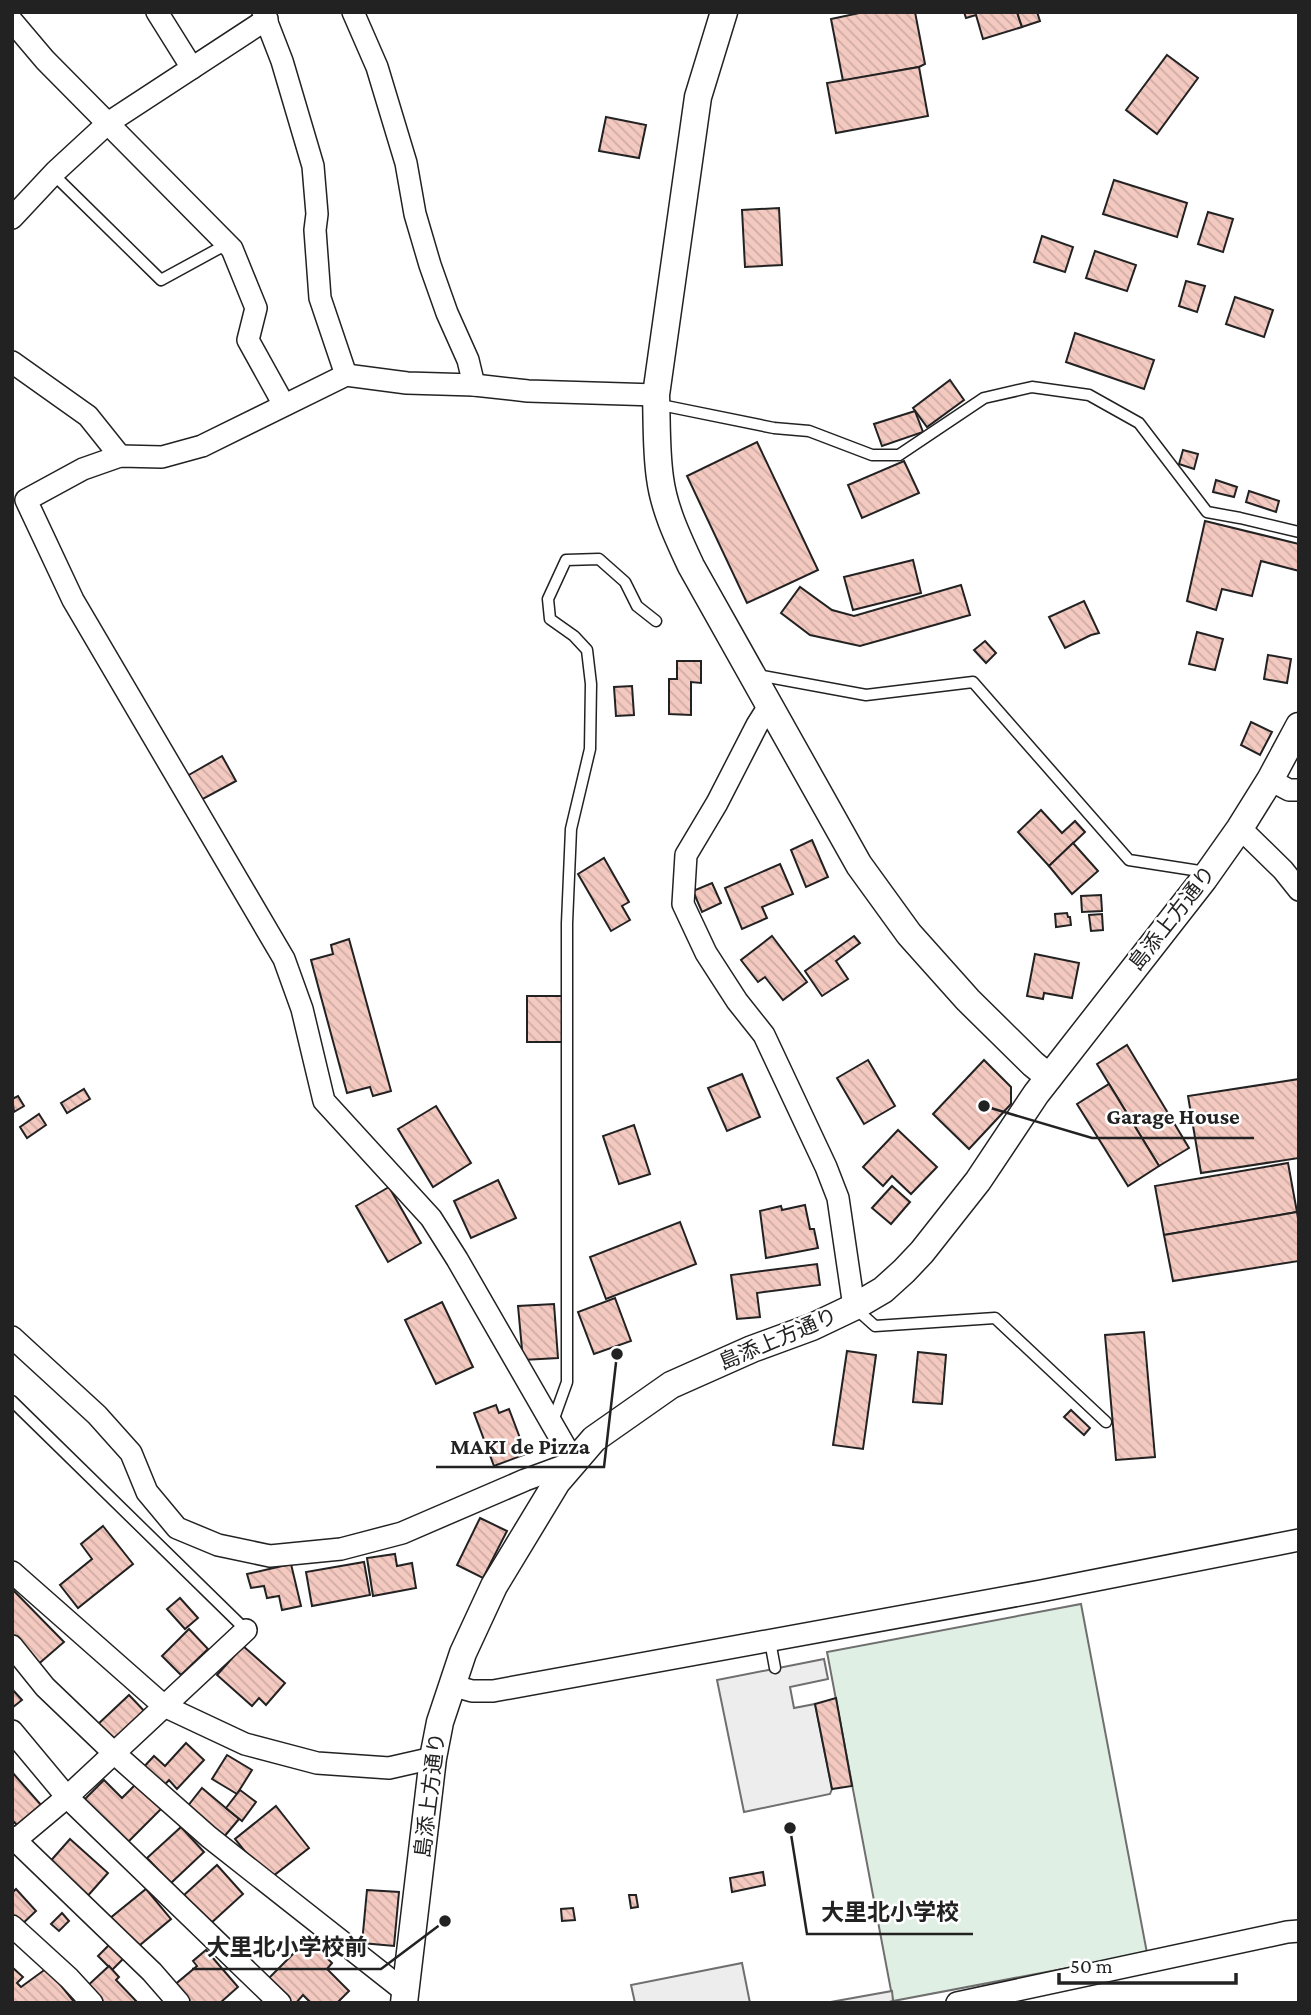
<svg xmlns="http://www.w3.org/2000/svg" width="1311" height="2015" font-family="'Crimson Pro','Noto Sans JP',serif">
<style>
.green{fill:#e0efe3;stroke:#6f6f6f;stroke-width:2}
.parking{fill:#ededed;stroke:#6f6f6f;stroke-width:2}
.building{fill:url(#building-back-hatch);stroke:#222;stroke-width:2}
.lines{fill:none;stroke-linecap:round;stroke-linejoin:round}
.service-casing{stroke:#222;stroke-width:13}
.minor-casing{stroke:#222;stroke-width:24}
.tertiary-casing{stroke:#222;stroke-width:29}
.service{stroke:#fff;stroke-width:10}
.minor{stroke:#fff;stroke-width:21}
.tertiary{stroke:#fff;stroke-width:26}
.labels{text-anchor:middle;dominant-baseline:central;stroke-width:5;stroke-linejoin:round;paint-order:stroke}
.street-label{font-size:21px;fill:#222;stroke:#fff}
.leader{fill:none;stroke:#222;stroke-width:2.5}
.callout-dot{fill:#222;stroke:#fff;stroke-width:2.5}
.callout-label{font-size:23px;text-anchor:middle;font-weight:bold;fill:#222;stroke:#fff;stroke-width:5;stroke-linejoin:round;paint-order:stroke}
</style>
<defs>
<pattern id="building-back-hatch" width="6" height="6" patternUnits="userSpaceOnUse" patternTransform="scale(1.75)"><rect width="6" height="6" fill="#f3c9c0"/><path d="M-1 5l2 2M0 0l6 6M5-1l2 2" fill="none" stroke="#d0aca5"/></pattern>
</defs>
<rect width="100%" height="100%" fill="#fff"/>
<!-- green -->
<path class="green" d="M1081,1604L1147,1953L893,2001L827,1652Z"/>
<!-- parking -->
<g class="parking">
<path d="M824,1659L828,1679L790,1687L794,1708L815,1704L832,1789L830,1794L744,1812L717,1680Z"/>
<path d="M742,1963L750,2003H635L631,1985Z"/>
<path d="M892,1991L893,2001L885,2003H825Z"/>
</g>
<!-- building -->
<g class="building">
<path d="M864,12H915L925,64L919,67L843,81L831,19Z"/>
<path d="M964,12H1017L1022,27L983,39L976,15L966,18Z"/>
<path d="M1017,12H1037L1040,21L1022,27Z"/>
<path d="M1167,55L1198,78L1157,134L1126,110Z"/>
<path d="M919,67L928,116L836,133L827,83Z"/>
<path d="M606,117L646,125L639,158L599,151Z"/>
<path d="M1114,180L1187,203L1177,237L1103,214Z"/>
<path d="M779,208L782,265L745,267L742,210Z"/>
<path d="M1208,212L1233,219L1223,252L1198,244Z"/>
<path d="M1042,236L1073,247L1065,272L1034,262Z"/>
<path d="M1095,251L1136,265L1127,291L1086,278Z"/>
<path d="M1186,281L1205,286L1197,312L1179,306Z"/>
<path d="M1235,297L1273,310L1264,337L1226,324Z"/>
<path d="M1075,333L1154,360L1144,389L1066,362Z"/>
<path d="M950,380L964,400L927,427L913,408Z"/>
<path d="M915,411L923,432L882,446L874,424Z"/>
<path d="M757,442L818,570L747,603L687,476Z"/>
<path d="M1183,450L1198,454L1194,469L1179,464Z"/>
<path d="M904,461L919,493L862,518L848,485Z"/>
<path d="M1216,480L1237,487L1234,497L1213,492Z"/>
<path d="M1249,491L1279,501L1276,512L1246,502Z"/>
<path d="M1205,521L1299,544V571L1261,561L1252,596L1222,589L1216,610L1187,601Z"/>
<path d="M913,560L921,593L853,610L844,577Z"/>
<path d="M961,585L970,615L860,646L810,635L781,613L800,587L832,610L854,616Z"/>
<path d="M1084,601L1099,633L1091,635L1065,648L1049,617Z"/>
<path d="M1197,632L1223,639L1215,670L1189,664Z"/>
<path d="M985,641L996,653L986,663L974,650Z"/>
<path d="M1268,655L1291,659L1287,683L1264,679Z"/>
<path d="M677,661H701V683L691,682V715L669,714V679H677Z"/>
<path d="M632,686L634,715L616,716L614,687Z"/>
<path d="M1251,722L1272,732L1260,755L1241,745Z"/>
<path d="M222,756L236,781L201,800L187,776Z"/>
<path d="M1041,810L1062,833L1075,821L1085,832L1049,866L1018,832Z"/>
<path d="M812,840L828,877L806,887L791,850Z"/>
<path d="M1073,843L1098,871L1072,894L1049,866Z"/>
<path d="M604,858L629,902L622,906L630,920L611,931L578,874Z"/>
<path d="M780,864L793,894L762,907L767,918L742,929L725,888Z"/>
<path d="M712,883L721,903L702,912L693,891Z"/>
<path d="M1101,895L1102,911L1082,912L1081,896Z"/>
<path d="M1067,913L1068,917H1070L1071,925L1056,927L1055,914Z"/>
<path d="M1102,914L1103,930L1091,931L1089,915Z"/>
<path d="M772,936L807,982L783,1000L765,977L758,982L741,960Z"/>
<path d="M854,936L860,943L836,961L848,979L822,996L805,971Z"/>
<path d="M349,939L391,1091L373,1096L370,1087L347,1093L311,960L333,954L331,945Z"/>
<path d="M1035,954L1079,963L1072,998L1044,993L1043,999L1027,996Z"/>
<rect x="527" y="996" width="36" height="46"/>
<path d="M1127,1045L1189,1148L1159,1166L1097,1064Z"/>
<path d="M868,1060L895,1106L864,1124L837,1078Z"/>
<path d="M984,1060L1011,1087V1104L969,1149L933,1114Z"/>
<path d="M742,1074L760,1117L727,1131L708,1088Z"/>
<path d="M1299,1079V1158L1201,1173L1188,1096Z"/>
<path d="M1109,1084L1159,1166L1128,1186L1077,1104Z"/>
<path d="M84,1089L90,1099L67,1113L61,1103Z"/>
<path d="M18,1096L24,1106L14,1112L12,1099Z"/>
<path d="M436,1106L471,1163L433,1187L398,1129Z"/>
<path d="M39,1114L46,1125L27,1138L20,1127Z"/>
<path d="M634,1125L650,1174L619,1184L603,1136Z"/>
<path d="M898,1130L937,1167L911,1194L892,1176L883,1186L863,1167Z"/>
<path d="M1288,1163L1297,1212L1164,1235L1155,1186Z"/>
<path d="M498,1180L516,1218L471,1238L454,1201Z"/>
<path d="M892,1186L910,1202L891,1224L872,1208Z"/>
<path d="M389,1187L421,1243L388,1262L356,1206Z"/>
<path d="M805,1205L810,1229H814L818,1248L766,1258L760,1211L781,1206L782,1210Z"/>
<path d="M1297,1212L1299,1224V1261L1173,1281L1164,1235Z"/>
<path d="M680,1222L696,1264L606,1299L590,1257Z"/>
<path d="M817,1264L820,1285L757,1293L760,1317L737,1319L731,1275Z"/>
<path d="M615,1298L631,1341L594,1354L578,1312Z"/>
<path d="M442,1302L473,1367L436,1384L405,1320Z"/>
<path d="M554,1304L558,1358L523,1360L518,1306Z"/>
<path d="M1144,1332L1155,1457L1116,1460L1105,1335Z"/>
<path d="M847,1351L876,1355L863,1449L833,1445Z"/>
<path d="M918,1352L946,1355L942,1404L913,1402Z"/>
<path d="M496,1405L499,1413L509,1409L526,1454L494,1466L474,1413Z"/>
<path d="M1071,1410L1090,1428L1084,1435L1064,1417Z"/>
<path d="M480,1518L507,1531L483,1578L457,1565Z"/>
<path d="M103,1526L133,1564L78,1608L60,1585L92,1559L81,1544Z"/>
<path d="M395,1554L397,1566L412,1563L416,1588L373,1596L367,1558Z"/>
<path d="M364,1562L370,1595L312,1606L306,1572Z"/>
<path d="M291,1564L301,1606L282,1610L279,1596L267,1598L264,1586L251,1588L247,1574Z"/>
<path d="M13,1590L64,1642L35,1667L12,1639Z"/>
<path d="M180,1598L198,1618L185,1629L167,1609Z"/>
<path d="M189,1629L208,1649L181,1675L162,1656Z"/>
<path d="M243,1646L285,1683L266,1705L259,1698L252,1706L217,1675Z"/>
<path d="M12,1689L22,1700L12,1708Z"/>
<path d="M129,1695L149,1716L117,1747L96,1726Z"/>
<path d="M836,1698L852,1786L832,1789L815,1704Z"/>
<path d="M186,1743L204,1760L177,1789L169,1780L160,1790L140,1771L154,1756L165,1766Z"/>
<path d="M227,1755L252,1770L237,1794L212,1779Z"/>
<path d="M12,1772L41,1805L18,1826L12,1820Z"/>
<path d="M104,1780L122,1798L137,1783L162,1808L127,1843L83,1801Z"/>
<path d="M202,1788L239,1819L223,1838L187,1807Z"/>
<path d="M240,1790L256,1802L242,1821L226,1808Z"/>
<path d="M276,1806L309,1848L268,1880L235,1839Z"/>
<path d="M181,1827L204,1852L171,1883L147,1858Z"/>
<path d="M70,1839L108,1873L85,1899L47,1865Z"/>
<path d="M217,1865L243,1894L210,1924L184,1895Z"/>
<path d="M763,1872L765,1885L732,1892L730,1878Z"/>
<path d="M16,1889L36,1911L19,1927L12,1920V1893Z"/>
<path d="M146,1889L171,1919L134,1950L109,1919Z"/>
<path d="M367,1890L399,1892L394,1946L362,1943Z"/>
<path d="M629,1895H636L638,1907L631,1908Z"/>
<path d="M573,1908L575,1920L562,1921L561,1909Z"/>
<path d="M62,1913L69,1921L59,1931L51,1924Z"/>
<path d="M308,1939L332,1963L327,1969L349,1991L337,2003H311L303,1995L296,2003H288L266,1981Z"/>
<path d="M111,1943L125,1957L112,1970L98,1956Z"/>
<path d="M206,1950L238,1987L220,2003H185L172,1987L197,1966L193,1961Z"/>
<path d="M109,1966L119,1977L116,1980L138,2003H97L84,1989Z"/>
<path d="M12,1967L23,1977L17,1983L21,1987L47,1968L74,2002L12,2003Z"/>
</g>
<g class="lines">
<!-- service casing -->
<g class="service-casing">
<g id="service">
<path d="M53,174L161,280L227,244"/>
<path d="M656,404L774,428L809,431L872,455H899L984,398L1032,387L1089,395L1139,423L1207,512L1240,518L1299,532"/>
<path d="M757,675L866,695L973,682L1129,860L1206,872"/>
<path d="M856,1309L875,1326L995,1318L1106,1422"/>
<path d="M12,1401L248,1632"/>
<path d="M553,1421L567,1382V923L571,829L590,749L591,684L587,650L574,636L550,619L548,599L566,560L599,559L625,582L637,606L656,621"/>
<path d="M770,1641L775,1668"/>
</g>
</g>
<!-- minor casing -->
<g class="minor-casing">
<g id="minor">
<path d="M157,12L192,68"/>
<path d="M263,12L282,61L313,166L317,214L315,230L320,298L346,375"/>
<path d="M353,12L377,67L406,163L415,214L430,265L447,313L468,360L474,385"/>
<path d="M12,21L45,60L232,249L256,308L248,340L284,405"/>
<path d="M12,218L56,171L108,123L267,19"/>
<path d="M12,362L88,416L120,456"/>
<path d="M769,706L757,725L717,803L686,855L683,904L706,953L737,1001L764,1035L826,1167L838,1198L854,1307"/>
<path d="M1270,780L1289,790H1299"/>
<path d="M1240,828L1283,870L1299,890"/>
<path d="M12,1337L97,1415L131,1453L147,1492L177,1528L218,1545L270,1556L341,1549L402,1533L525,1480L574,1462L457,1259L431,1218L324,1101L302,1009L284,959L73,600L26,500L83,469L120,456L162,457L202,446L346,375L407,383L474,385L528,391L656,395"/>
<path d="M12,1572L164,1706L245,1744L317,1763L389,1768L433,1758"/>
<path d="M12,1646L45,1687L114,1753L209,1837L407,1993"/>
<path d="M451,1685L472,1691H493L1041,1591L1299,1540"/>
<path d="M12,1731L67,1797L280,2003"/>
<path d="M12,1837L152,1972L179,2003"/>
<path d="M12,1843L67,1797L246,1630"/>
<path d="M12,1926L69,1978L92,2003"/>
<path d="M957,2003L1287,1932L1299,1931"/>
</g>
</g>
<!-- tertiary casing -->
<g class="tertiary-casing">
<g id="tertiary">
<path d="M724,12L698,97L656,395C657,423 656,450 660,478C664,509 678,538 691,566L859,865L909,934L968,1000L1033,1064L1049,1077"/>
<path d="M404,2003L433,1758L440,1722L463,1653L494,1586L557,1482L594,1439L671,1385L752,1349L812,1327L854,1307L883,1290L904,1271L922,1252L978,1181L1036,1094L1204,879L1240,828L1270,780L1299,726"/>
</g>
</g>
<!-- service -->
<use href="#service" class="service"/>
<!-- minor -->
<use href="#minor" class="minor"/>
<!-- tertiary -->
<use href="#tertiary" class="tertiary"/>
</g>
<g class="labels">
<!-- street labels -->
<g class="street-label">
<text transform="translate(1172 918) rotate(-52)">島添上方通り</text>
<text transform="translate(778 1339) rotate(-23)">島添上方通り</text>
<text transform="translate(430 1795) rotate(-83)">島添上方通り</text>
</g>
</g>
<!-- callouts -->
<path class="leader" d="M984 1106L1092 1138H1254M617 1354L604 1467H436M790 1828L807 1934H973M445 1921L381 1969H192"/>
<g class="callout-dot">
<circle cx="984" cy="1106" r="7"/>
<circle cx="617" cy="1354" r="7"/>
<circle cx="790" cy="1828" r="7"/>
<circle cx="445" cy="1921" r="7"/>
</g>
<g class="callout-label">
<text x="1173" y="1124">Garage House</text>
<text x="520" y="1454">MAKI de Pizza</text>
<text x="890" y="1920">大里北小学校</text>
<text x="287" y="1955">大里北小学校前</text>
</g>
<!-- border -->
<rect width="1311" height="2015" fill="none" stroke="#222222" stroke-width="28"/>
<!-- scale -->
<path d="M1059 1973v10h177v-10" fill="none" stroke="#222222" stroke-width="3.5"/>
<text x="1070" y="1973" font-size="21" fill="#222222" stroke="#ffffff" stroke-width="5" paint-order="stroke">50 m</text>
</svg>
